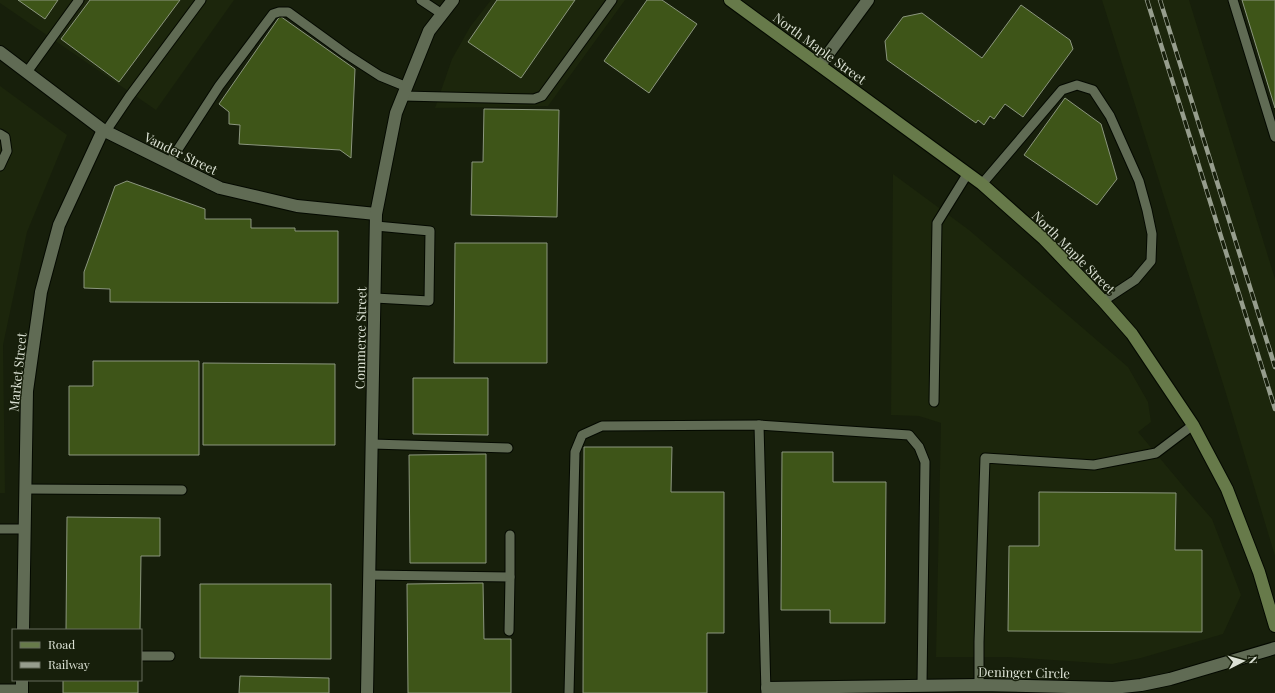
<svg xmlns="http://www.w3.org/2000/svg" width="1275" height="693" font-family="'Playfair Display',serif">
<style>
.built{fill:#1c260c}
.building{fill:#3e5518;stroke:#8b967e}
.lines{fill:none;stroke-linecap:round;stroke-linejoin:round}
.service-casing{stroke:#040900;stroke-width:11}
.minor-casing{stroke:#040900;stroke-width:14}
.secondary-casing{stroke:#040900;stroke-width:14}
.service{stroke:#606b54;stroke-width:9}
.minor{stroke:#606b54;stroke-width:12}
.secondary{stroke:#677a4a;stroke-width:12}
.rail-casing{stroke:#969d8d;stroke-width:4.5}
.rail{stroke:#171f0b;stroke-width:3;stroke-dasharray:9;stroke-linecap:butt}
.labels{text-anchor:middle;dominant-baseline:central;stroke-width:3;stroke-linejoin:round;paint-order:stroke}
.street-label{font-size:13px;fill:#dce2d5;stroke:#171f0b}
</style>
<rect width="100%" height="100%" fill="#171f0b"/>
<!-- built -->
<g class="built">
<path d="M0,0H234L156,110L0,3Z"/>
<path d="M491,0H625L548,106L435,108L452,59L470,27Z"/>
<path d="M1102,0H1189L1275,279V556L1225,390Z"/>
<path d="M0,86L67,135L27,232L3,345L5,493H0Z"/>
<path d="M893,174L969,230L1128,367L1148,402L1151,422L1138,432L1184,487L1212,519L1241,595L1223,634L1141,658L1112,664L1007,657H936L941,423L919,416L891,415Z"/>
</g>
<!-- building -->
<g class="building">
<path d="M18,0H58L45,19Z"/>
<path d="M90,0H180L119,82L61,39Z"/>
<path d="M497,0H575L521,78L468,42Z"/>
<path d="M647,0H662L697,24L649,93L604,61Z"/>
<path d="M1242,0H1275V108Z"/>
<path d="M1021,5L1070,40L1073,49L1023,117L1005,104L994,119L990,116L984,125L978,120L976,123L887,60L885,41L903,17L922,13L982,58Z"/>
<path d="M280,16L355,69L351,158L340,150L239,144L240,125L229,124V112L219,104Z"/>
<path d="M1065,98L1101,124L1117,179L1097,205L1024,155Z"/>
<path d="M484,109L559,110L557,217L471,215L472,162H483Z"/>
<path d="M127,181L205,209V219H251V228H295V231H338V303L110,302V289L84,288V272L115,186Z"/>
<path d="M455,243H547V363H454Z"/>
<path d="M93,361H199V455H69V386H93Z"/>
<path d="M203,363L335,364V445H203Z"/>
<path d="M413,378H488V435L413,434Z"/>
<path d="M584,447H672L671,492H724V633H707V693H583Z"/>
<path d="M782,452H833V482H886L885,623H830V610H781Z"/>
<path d="M486,454V563H410L409,455Z"/>
<path d="M1039,492L1176,493L1175,550H1202V632L1008,631L1009,546H1039Z"/>
<path d="M67,517L160,518V556H141L140,630H66Z"/>
<path d="M483,583L484,639H511V693H408L407,584Z"/>
<path d="M200,584H331V659L200,658Z"/>
<path d="M240,676L329,678V693H239Z"/>
<rect x="63" y="680" width="75" height="13"/>
</g>
<g class="lines">
<!-- service casing -->
<g class="service-casing">
<g id="service">
<path d="M421,0L442,14"/>
<path d="M1233,0L1275,137"/>
<path d="M27,72L79,0"/>
<path d="M403,96L534,99L542,96L612,0"/>
<path d="M106,131L129,97L201,0"/>
<path d="M0,134L5,137L7,151L0,166"/>
<path d="M169,163L219,86L273,14L279,12H288L346,54L380,76L407,87"/>
<path d="M982,184L1062,90L1077,85L1093,90L1110,116L1139,181L1147,210L1152,234L1151,261L1135,280L1103,301"/>
<path d="M375,298L429,301L430,231L376,226"/>
<path d="M934,402L937,223L968,173"/>
<path d="M759,425L766,693"/>
<path d="M372,444L508,448"/>
<path d="M25,489L182,490"/>
<path d="M0,529H25"/>
<path d="M369,575L510,577L509,631"/>
<path d="M510,577V535"/>
<path d="M141,656H170"/>
<path d="M979,685V642L985,458L1094,465L1156,453L1193,425"/>
<path d="M0,689H22"/>
<path d="M569,693L575,452L582,435L602,426L759,425L909,435L919,447L925,462L922,685"/>
</g>
</g>
<!-- minor casing -->
<g class="minor-casing">
<g id="minor">
<path d="M0,52L103,130L220,188L297,206L376,214"/>
<path d="M820,65L868,0"/>
<path d="M23,630L27,391L41,292L59,225L103,130"/>
<path d="M767,688L979,685L1113,688L1141,685L1170,679L1275,648"/>
<path d="M22,693V680"/>
<path d="M367,693L376,214L396,113L429,31L453,0"/>
</g>
</g>
<!-- secondary casing -->
<g class="secondary-casing">
<path id="secondary" d="M730,0L982,184L1044,239L1103,301L1132,334L1193,425L1227,489L1259,572L1275,626"/>
</g>
<!-- service -->
<use href="#service" class="service"/>
<!-- minor -->
<use href="#minor" class="minor"/>
<!-- secondary -->
<use href="#secondary" class="secondary"/>
<!-- rail casing -->
<g class="rail-casing">
<g id="rail">
<path d="M1147,0L1275,409"/>
<path d="M1160,0L1275,367"/>
</g>
</g>
<!-- rail -->
<use href="#rail" class="rail"/>
</g>
<g class="labels">
<!-- street labels -->
<g class="street-label">
<text transform="translate(820 48) rotate(36)">North Maple Street</text>
<text transform="translate(181 153) rotate(26)">Vander Street</text>
<text transform="translate(1074 252) rotate(45)">North Maple Street</text>
<text transform="translate(360 338) rotate(-89)">Commerce Street</text>
<text transform="translate(17 372) rotate(-84)">Market Street</text>
<text transform="translate(1024 672) rotate(1)">Deninger Circle</text>
</g>
</g>
<!-- legend -->
<rect x="12" y="629" width="130" height="52" fill="#171f0b" stroke="#666d5c"/>
<rect x="20" y="642" width="20" height="6" fill="#677a4a" stroke="#666d5c"/>
<text x="48" y="649" font-size="12" fill="#dce2d5">Road</text>
<rect x="20" y="662" width="20" height="6" fill="#969d8d" stroke="#666d5c"/>
<text x="48" y="669" font-size="12" fill="#dce2d5">Railway</text>
<!-- north arrow -->
<g transform="translate(1243 661) rotate(84)" stroke="#171f0b" stroke-width="3" paint-order="stroke">
<path d="M0-3L7 15L0 10L-7 15Z" fill="#dce2d5"/>
<text y="-6" font-size="11" font-weight="bold" text-anchor="middle" fill="#dce2d5">N</text>
</g>
</svg>
